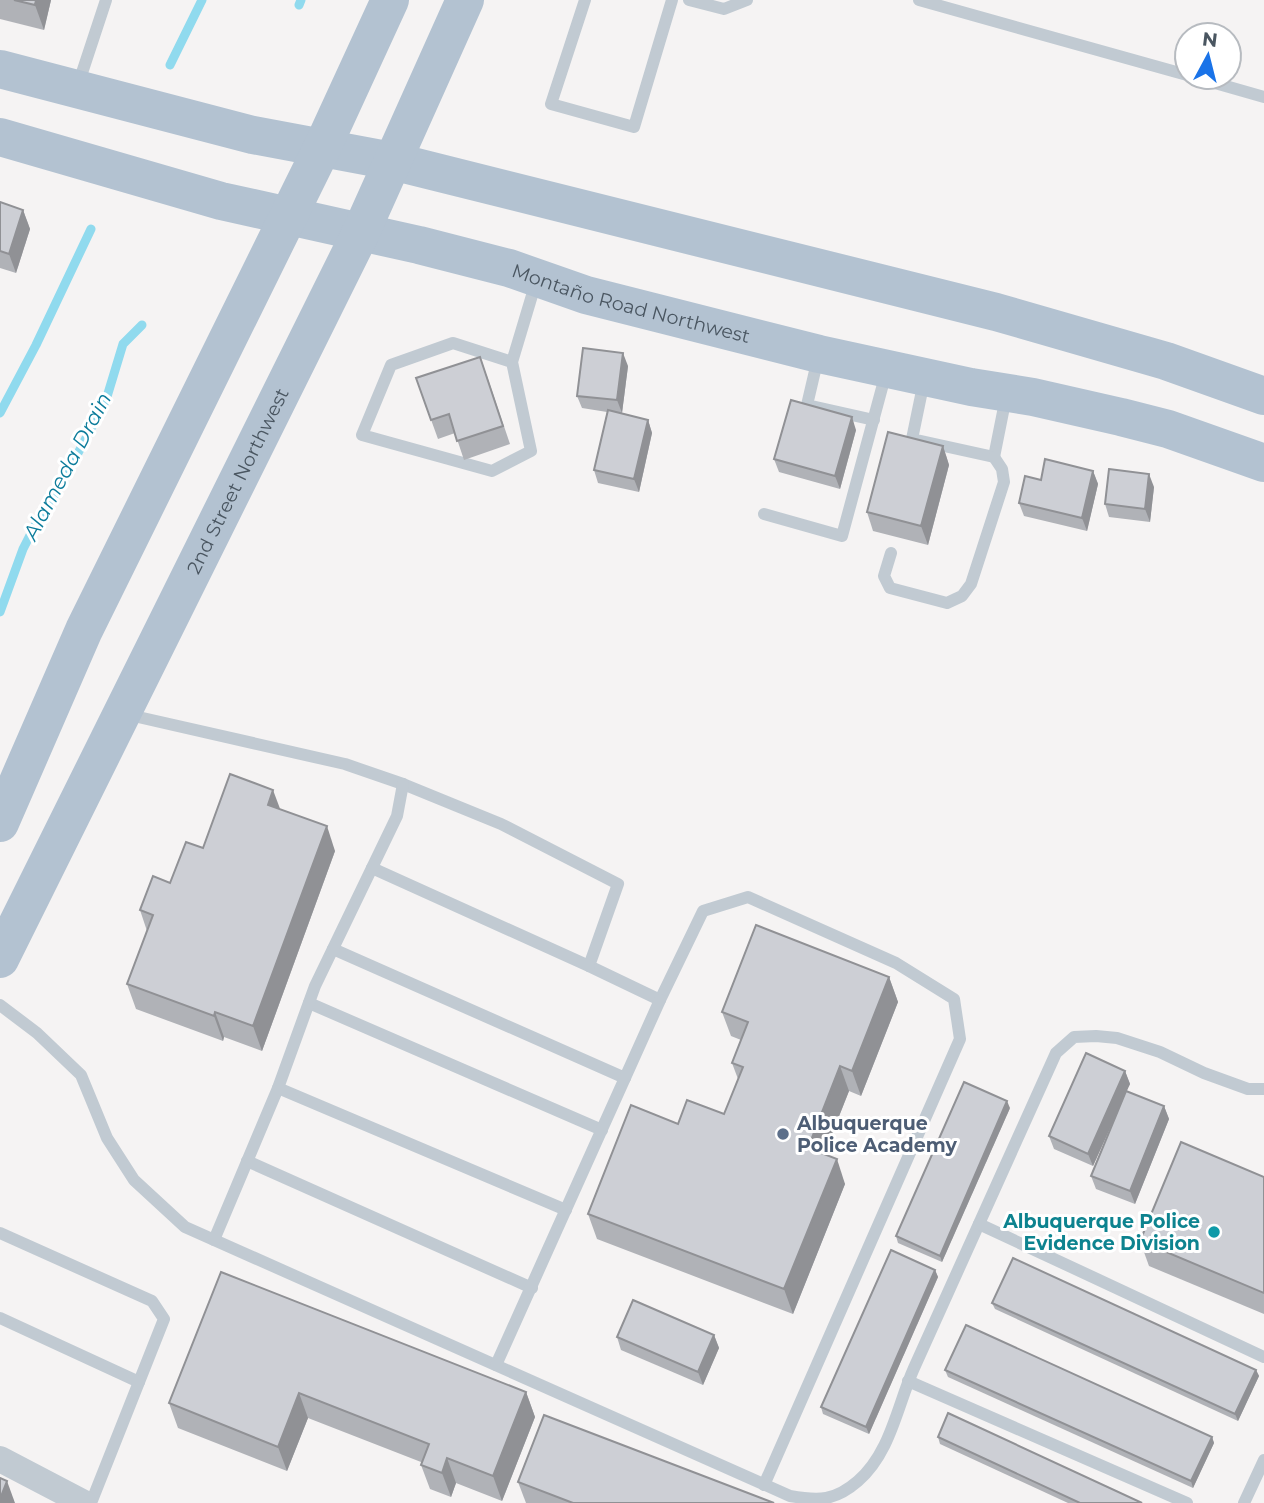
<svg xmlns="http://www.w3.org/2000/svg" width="1264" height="1503" font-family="Montserrat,sans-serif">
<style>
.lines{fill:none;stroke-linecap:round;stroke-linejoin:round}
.stream{stroke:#90daee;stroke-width:9}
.lane{stroke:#c1cad2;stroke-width:12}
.street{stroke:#c1cad2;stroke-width:26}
.primary{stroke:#b3c2d1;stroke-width:38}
.wall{fill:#b0b2b7}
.shaded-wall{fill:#909195}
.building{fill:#cdcfd5;stroke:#909195;stroke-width:2}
.service-dot{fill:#5c6f8a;stroke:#fff;stroke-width:2.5}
.culture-dot{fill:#0f9aa8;stroke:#fff;stroke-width:2.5}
.labels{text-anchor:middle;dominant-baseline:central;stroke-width:6;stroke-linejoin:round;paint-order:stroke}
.street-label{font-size:19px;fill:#4a5661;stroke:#fff}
.service-label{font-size:19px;font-weight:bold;fill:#4e5e75;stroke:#fff;text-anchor:start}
.culture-label{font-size:19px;font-weight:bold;fill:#0d838f;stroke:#fff;text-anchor:end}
.water-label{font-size:21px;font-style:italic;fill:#0c7c9b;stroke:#fff}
</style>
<rect width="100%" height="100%" fill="#f5f3f3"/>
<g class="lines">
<!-- stream -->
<g class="stream">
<path d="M299,5L301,0"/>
<path d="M170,65L202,0"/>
<path d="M0,413L36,345L91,229"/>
<path d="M0,612L23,549L43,510L58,491L106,400L123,344L142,325"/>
</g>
<!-- lane -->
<g class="lane">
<path d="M585,0L551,104L634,127L672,0"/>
<path d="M689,0L724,9L747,0"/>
<path d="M919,0L1187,75"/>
<path d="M1194,77L1264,97"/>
<path d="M78,85L106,0"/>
<path d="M818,358L807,405L874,420"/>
<path d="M512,362L531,451L492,471L362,435L391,365L453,343L512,362L536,282"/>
<path d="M924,381L912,439L994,457L1006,397"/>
<path d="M764,514L842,536L886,373"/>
<path d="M891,553L884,576L890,588L947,603L962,596L971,584L1004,482L1002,469L994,457"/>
<path d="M125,714L345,764L403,784L501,824L618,884L589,966L660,1000L703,911L748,897L896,963L954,999L960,1039L764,1485"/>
<path d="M372,868L589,966"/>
<path d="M333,949L625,1078"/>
<path d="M309,1003L602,1130"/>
<path d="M0,1005L37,1033L81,1075L107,1138L134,1180L185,1227L790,1496C819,1501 835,1501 858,1481C891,1452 897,1406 914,1368C962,1263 1009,1158 1056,1053L1074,1037L1096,1036L1117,1038L1160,1052L1204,1073L1248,1089H1264"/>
<path d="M278,1088L566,1210"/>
<path d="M247,1161L532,1288"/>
<path d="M979,1224L1264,1357"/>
<path d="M0,1233L152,1301L164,1319L91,1503"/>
<path d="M214,1240L278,1088L315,986L397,816L403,784"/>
<path d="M0,1318L139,1382"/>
<path d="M496,1365L660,1000"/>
<path d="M908,1381L1187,1503"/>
<path d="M1244,1503L1264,1460"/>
</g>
<!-- street -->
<path class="street" d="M0,1459L84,1503"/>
<!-- primary -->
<g class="primary">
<path d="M0,69L253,135L392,161L996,312L1166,361L1264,396"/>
<path id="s1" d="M0,137L221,201L419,245L509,268L586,295L819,354L971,387L1033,397L1121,417L1168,429L1264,463"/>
<path d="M0,823L84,630L322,148L390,0"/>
<path id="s2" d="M0,959L361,232L465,0"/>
</g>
</g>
<!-- wall -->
<g class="wall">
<path d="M0,0H51L44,30L0,19Z"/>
<path d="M0,202L23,210L30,229L16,273L0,268Z"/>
<path d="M628,366L622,413L648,420L652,433L639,492L598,483L594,470L607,412L582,408L577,396Z"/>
<path d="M487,376L510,444L464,460L455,433L438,439L416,378Z"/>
<path d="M856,430L840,489L779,472L774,459Z"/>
<path d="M943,446L949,465L928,545L873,531L867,512Z"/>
<path d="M1093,471L1098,484L1087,531L1024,516L1019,503L1041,480Z"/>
<path d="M1154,487L1150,522L1109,517L1105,504Z"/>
<path d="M281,810L335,851L262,1051L224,1037L223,1041L136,1009L127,984L147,931L140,910L170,883L203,848Z"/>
<path d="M889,977L898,1002L861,1096L849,1091L824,1154L845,1184L793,1314L597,1239L588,1214L678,1124L724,1114L738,1079L732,1063L741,1040L731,1036L722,1012Z"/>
<path d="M1125,1071L1130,1084L1126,1091L1164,1106L1169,1119L1135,1204L1096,1189L1091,1176L1119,1108L1093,1166L1054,1149L1049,1136Z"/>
<path d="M1010,1108L942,1262L898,1243L896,1236Z"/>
<path d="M1264,1177V1314L1149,1266L1140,1241Z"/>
<path d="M935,1270L938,1277L869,1434L823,1414L821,1407Z"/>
<path d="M221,1272L526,1392L535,1417L502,1501L456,1483L451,1497L430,1489L421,1465V1462L308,1418L287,1471L178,1428L169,1403Z"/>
<path d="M992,1303L1256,1370L1259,1376L1238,1421L995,1309Z"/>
<path d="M714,1335L719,1348L703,1385L621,1350L617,1337Z"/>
<path d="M945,1370L1212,1437L1214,1443L1193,1488L948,1377Z"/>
<path d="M938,1437L1142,1503H1068L940,1444Z"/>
<path d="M518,1482L774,1503H526Z"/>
</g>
<!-- shaded-wall -->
<g class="shaded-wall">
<path d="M36,0H51L44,30L35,5Z"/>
<path d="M23,210L30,229L16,273L9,254Z"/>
<path d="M623,353L628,366L622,413L617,400Z"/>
<path d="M852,417L856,430L840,489L835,476Z"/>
<path d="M648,420L652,433L639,492L634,479Z"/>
<path d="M943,446L949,465L928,545L921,526Z"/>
<path d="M1093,471L1098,484L1087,531L1082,518Z"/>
<path d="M1149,474L1154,487L1150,522L1145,509Z"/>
<path d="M273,790L282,814L268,805Z"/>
<path d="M327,826L335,851L262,1051L253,1026Z"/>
<path d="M889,977L898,1002L861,1096L852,1071Z"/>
<path d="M215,1012L224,1037L223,1041L214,1016Z"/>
<path d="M840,1066L849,1091L817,1172L808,1148Z"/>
<path d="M1125,1071L1130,1084L1093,1166L1088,1154Z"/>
<path d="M1007,1101L1010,1108L942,1262L940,1256Z"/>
<path d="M1164,1106L1169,1119L1135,1204L1130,1191Z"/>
<path d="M837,1159L845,1184L793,1314L784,1289Z"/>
<path d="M935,1270L938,1277L869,1434L866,1427Z"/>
<path d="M714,1335L719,1348L703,1385L698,1372Z"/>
<path d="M1256,1370L1259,1376L1238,1421L1235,1414Z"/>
<path d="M526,1392L535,1417L502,1501L493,1476Z"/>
<path d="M299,1393L308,1418L287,1471L278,1447Z"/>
<path d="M1212,1437L1214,1443L1193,1488L1191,1481Z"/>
<path d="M447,1458L456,1483L451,1497L442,1473Z"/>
<path d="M7,1481L15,1503H0V1499Z"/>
</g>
<!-- building -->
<g class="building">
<path d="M14,0H36L35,5Z"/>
<path d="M0,202L23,210L9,254L0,251Z"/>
<path d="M583,348L623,353L617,400L577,396Z"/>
<path d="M480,357L503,426L457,441L449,414L431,420L416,378Z"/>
<path d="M791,400L852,417L835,476L774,459Z"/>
<path d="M608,410L648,420L634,479L594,470Z"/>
<path d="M888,432L943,446L921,526L867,512Z"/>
<path d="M1045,459L1093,471L1082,518L1019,503L1025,476L1041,480Z"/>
<path d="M1109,469L1149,474L1145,509L1105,504Z"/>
<path d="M230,774L273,790L268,805L327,826L253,1026L215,1012L214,1016L127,984L153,915L140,910L153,876L170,883L186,842L203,848Z"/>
<path d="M756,925L889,977L852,1071L840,1066L808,1148L837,1159L784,1289L588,1214L631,1105L678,1124L687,1100L724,1114L743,1067L732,1063L748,1022L722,1012Z"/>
<path d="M1086,1053L1125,1071L1088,1154L1049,1136Z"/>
<path d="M964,1082L1007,1101L940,1256L896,1236Z"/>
<path d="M1126,1091L1164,1106L1130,1191L1091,1176Z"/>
<path d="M1181,1142L1264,1177V1293L1140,1241Z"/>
<path d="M891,1250L935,1270L866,1427L821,1407Z"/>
<path d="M1013,1258L1256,1370L1235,1414L992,1303Z"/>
<path d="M221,1272L526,1392L493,1476L447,1458L442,1473L421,1465L429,1444L299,1393L278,1447L169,1403Z"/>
<path d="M633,1300L714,1335L698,1372L617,1337Z"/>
<path d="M966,1325L1212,1437L1191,1481L945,1370Z"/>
<path d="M948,1413L1142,1503H1080L938,1437Z"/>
<path d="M544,1415L774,1503H573L518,1482Z"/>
<path d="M0,1478L7,1481L0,1499Z"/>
</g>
<!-- markers -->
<circle class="service-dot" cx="783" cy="1134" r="7"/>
<circle class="culture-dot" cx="1214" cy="1232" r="7"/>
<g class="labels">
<!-- street labels -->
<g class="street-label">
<text stroke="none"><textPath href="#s1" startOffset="653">Montaño Road Northwest</textPath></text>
<text stroke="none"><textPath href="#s2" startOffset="534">2nd Street Northwest</textPath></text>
</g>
<!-- service labels -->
<g class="service-label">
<text x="797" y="1123">Albuquerque<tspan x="797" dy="22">Police Academy</tspan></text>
</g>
<!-- culture labels -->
<g class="culture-label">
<text x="1200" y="1221">Albuquerque Police<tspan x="1200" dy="22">Evidence Division</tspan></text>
</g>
<!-- water labels -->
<g class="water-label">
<text transform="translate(67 466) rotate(-62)">Alameda Drain</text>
</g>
</g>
<!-- north arrow -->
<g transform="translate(1208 56) rotate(7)"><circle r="33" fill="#ffffff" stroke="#b7bbc0" stroke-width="2"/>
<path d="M0-5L12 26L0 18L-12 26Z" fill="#1a73e8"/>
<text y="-10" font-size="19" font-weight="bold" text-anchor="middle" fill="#4a5661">N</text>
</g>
</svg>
